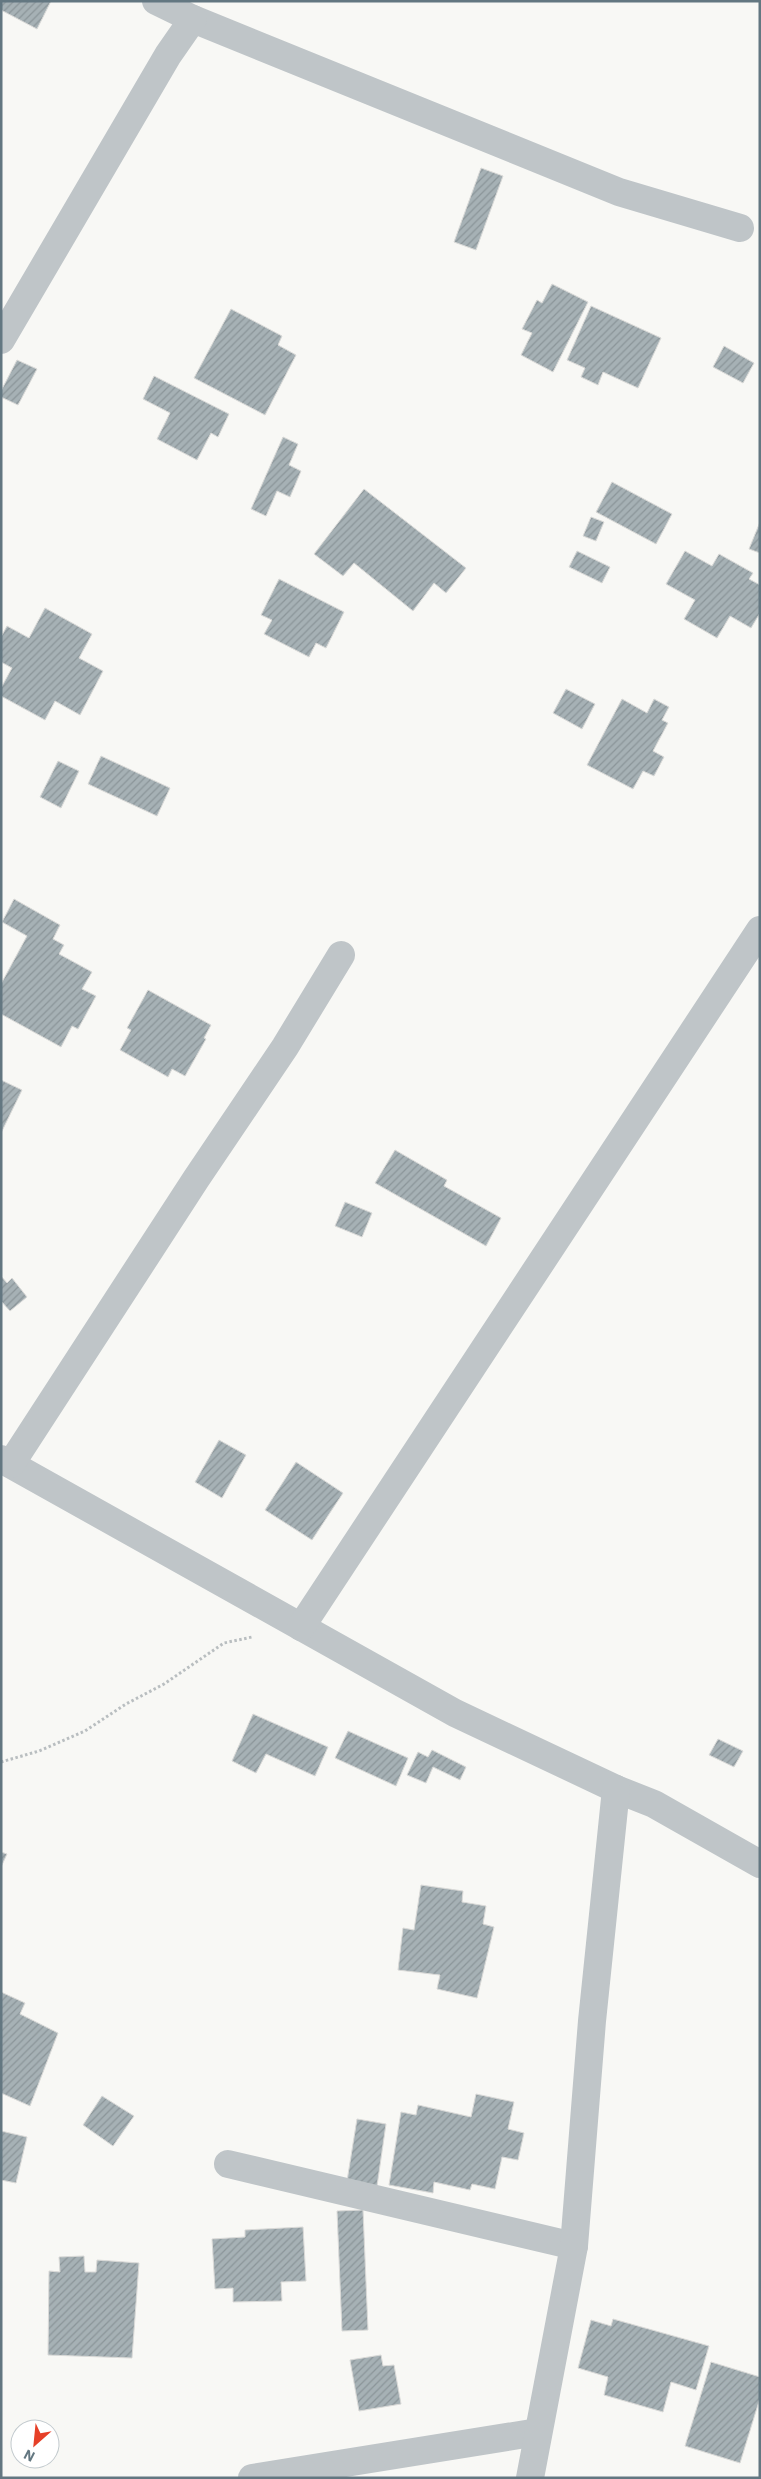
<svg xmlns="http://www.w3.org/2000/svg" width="761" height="2479" font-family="'IBM Plex Sans',sans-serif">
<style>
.building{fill:url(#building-hatch);stroke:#dadad8}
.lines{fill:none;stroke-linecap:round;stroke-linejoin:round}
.path{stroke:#b9bec0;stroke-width:3;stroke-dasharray:2.5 2.5;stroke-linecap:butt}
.minor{stroke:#bfc5c8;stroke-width:28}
</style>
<defs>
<pattern id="building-hatch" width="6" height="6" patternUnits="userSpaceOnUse" patternTransform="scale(1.25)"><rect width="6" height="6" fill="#a6b1b5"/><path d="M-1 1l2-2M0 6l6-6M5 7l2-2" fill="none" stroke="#8b9599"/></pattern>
</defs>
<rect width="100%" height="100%" fill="#f8f8f5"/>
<!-- building -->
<g class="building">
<path d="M1,1H51L37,29L1,10Z"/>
<path d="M481,168L503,176L476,250L454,242Z"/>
<path d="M552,284L588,302L553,372L521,355L532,333L522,329L537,300L542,303Z"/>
<path d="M591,306L661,338L638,388L603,372L598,385L581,377L585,368L567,360Z"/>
<path d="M231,309L282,336L278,345L296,355L265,415L194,378Z"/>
<path d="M724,346L754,363L743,383L713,367Z"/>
<path d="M17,360L37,369L18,405L1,397V391Z"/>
<path d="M154,376L229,414L218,437L211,433L197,460L157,439L170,413L143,399Z"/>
<path d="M283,437L298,444L289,465L301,471L290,497L277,491L266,516L251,509Z"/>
<path d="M612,482L672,514L656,544L596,512Z"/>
<path d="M364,489L466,568L446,593L434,583L413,611L354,563L343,576L314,554Z"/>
<path d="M591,517L604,522L596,541L583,536Z"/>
<path d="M760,522V553L749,549Z"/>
<path d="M577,551L610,567L602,583L569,567Z"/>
<path d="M685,551L712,566L719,554L753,573L749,579L760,585V613L751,628L730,616L717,638L684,619L695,600L666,584Z"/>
<path d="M279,579L344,612L326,648L316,643L309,657L264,634L272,620L261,615Z"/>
<path d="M45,608L92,634L79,658L103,671L80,715L55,701L45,720L1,696V688L12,668L1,662V637L7,626L29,638Z"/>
<path d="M566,689L595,704L582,729L553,713Z"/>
<path d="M622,699L647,713L654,699L669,707L662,720L668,723L653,751L664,757L654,776L643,771L633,789L587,765Z"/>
<path d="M101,756L170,788L157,816L88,784Z"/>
<path d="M58,761L79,771L61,808L40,797Z"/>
<path d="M14,899L60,925L53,939L64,945L59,954L92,972L82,989L96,996L78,1029L72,1026L61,1047L1,1014V984L27,936L2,922Z"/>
<path d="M148,990L211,1025L204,1038L206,1039L185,1076L172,1069L168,1077L120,1050L131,1030L127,1028Z"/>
<path d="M1,1080L22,1090L1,1133Z"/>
<path d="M395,1150L447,1180L444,1186L501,1218L486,1246L375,1183Z"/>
<path d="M345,1202L372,1213L362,1237L335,1226Z"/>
<path d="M1,1276L7,1283L12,1278L27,1297L10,1311L1,1301Z"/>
<path d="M219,1440L246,1455L222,1498L195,1482Z"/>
<path d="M296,1462L343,1493L312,1540L265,1510Z"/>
<path d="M253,1714L328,1747L315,1776L266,1754L256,1773L232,1761Z"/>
<path d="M348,1731L408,1758L396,1786L335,1758Z"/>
<path d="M718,1739L743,1751L734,1767L709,1755Z"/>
<path d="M432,1750L466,1767L460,1780L433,1767L426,1783L407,1775L418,1752L428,1757Z"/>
<path d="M1,1852L7,1854L1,1867Z"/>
<path d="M421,1885L463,1891L462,1902L486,1906L483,1924L494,1927L477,1998L437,1989L440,1975L398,1970L403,1928L414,1930Z"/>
<path d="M1,1992L25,2003L20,2014L58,2033L30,2106L1,2093Z"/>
<path d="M476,2094L514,2102L508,2129L524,2133L518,2160L502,2157L495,2189L472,2184L470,2190L434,2182L433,2193L389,2185L401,2112L416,2115L418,2105L471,2117Z"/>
<path d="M102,2096L134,2116L113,2146L83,2125Z"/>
<path d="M357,2119L386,2124L377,2186L347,2181Z"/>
<path d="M1,2131L27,2137L16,2183L1,2180Z"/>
<path d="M363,2210L368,2330L342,2331L337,2211Z"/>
<path d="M303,2227L306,2281L281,2282L282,2301L233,2302V2288L215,2289L212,2239L245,2237V2230Z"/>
<path d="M84,2256L85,2272H96L97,2260L139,2263L132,2358L48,2355L49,2271L60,2272L59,2257Z"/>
<path d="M613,2319L709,2346L696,2390L671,2382L663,2412L604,2395L608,2377L578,2368L591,2320L611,2326Z"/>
<path d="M381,2355L383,2366L394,2365L401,2404L359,2411L350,2360Z"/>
<path d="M711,2362L760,2377V2398L740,2463L685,2446Z"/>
</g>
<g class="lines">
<!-- path -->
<path class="path" d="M1,1762L39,1751L85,1731L126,1704L164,1684L224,1643L252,1637"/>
<!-- minor -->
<g class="minor">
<path d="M193,19L619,192L740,228"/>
<path d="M1,340L168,55L193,19L156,1"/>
<path d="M1,1459L455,1713L616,1789L654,1804L760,1864"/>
<path d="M11,1464L196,1179L285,1047L341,955"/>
<path d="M301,1627L760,930"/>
<path d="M228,2164L574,2246"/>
<path d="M252,2478L538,2432"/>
<path d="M530,2478L574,2246L592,2021L616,1789"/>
</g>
</g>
<!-- border -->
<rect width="761" height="2479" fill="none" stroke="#637781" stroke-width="5"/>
<!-- north arrow -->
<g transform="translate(35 2444) rotate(207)"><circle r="24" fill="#ffffff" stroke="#c1c9cd"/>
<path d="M0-4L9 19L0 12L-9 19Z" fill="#e64028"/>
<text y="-8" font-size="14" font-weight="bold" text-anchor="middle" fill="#637781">N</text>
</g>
</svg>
